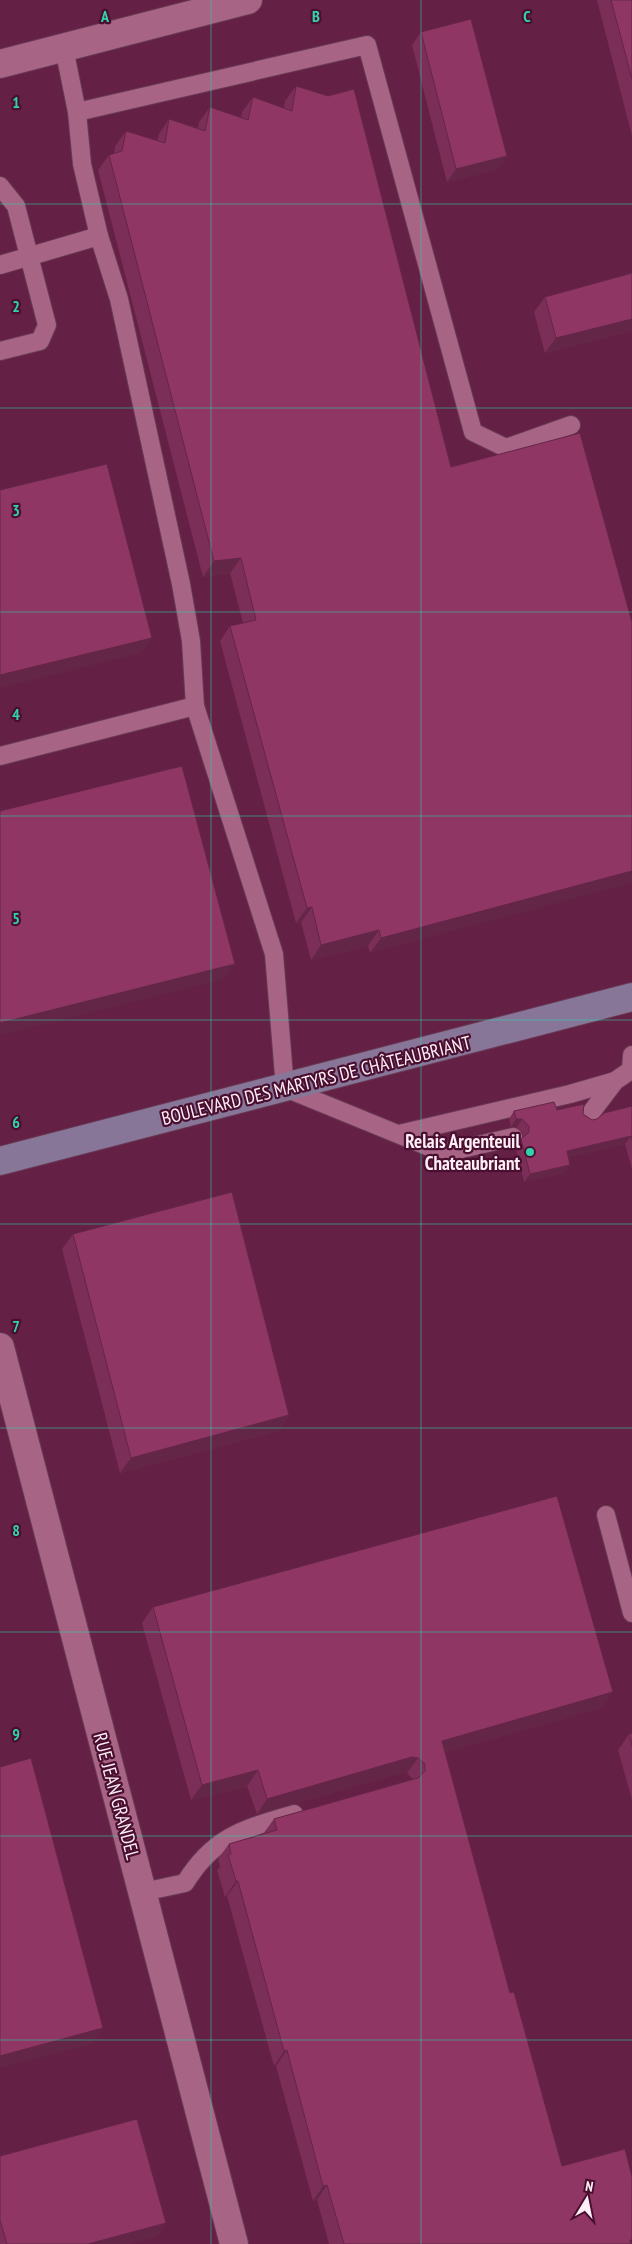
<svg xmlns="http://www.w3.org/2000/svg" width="632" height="2244" font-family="'PT Sans Narrow',sans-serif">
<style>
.built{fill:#642145}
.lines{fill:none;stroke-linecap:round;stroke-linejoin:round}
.service-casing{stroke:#683954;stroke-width:20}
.minor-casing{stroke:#683954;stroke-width:30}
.secondary-casing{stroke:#683954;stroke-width:30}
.service{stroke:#a76484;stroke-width:18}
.minor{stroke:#a76484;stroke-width:28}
.secondary{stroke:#887699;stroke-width:28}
.wall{fill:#7b2e57}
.shaded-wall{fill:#642647}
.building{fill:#8f3665;stroke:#642647}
.grid{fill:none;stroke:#30d4aa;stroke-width:1;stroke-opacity:0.55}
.poi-dot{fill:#30d4aa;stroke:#4a0f30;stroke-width:2}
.labels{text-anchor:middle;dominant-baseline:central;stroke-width:4.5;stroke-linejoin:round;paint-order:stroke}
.street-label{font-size:19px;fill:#feeef5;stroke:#4a0f30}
.poi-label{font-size:19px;font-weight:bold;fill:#feeef5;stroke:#4a0f30;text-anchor:end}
.grid-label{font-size:16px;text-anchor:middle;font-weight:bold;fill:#30d4aa;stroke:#4a0f30;stroke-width:4.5;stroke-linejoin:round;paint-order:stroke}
</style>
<rect width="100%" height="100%" fill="#551a3a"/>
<!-- built -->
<rect class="built" x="0" y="0" width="632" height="2244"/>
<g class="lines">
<!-- service casing -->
<g class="service-casing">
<g id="service">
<path d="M77,112L367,45L473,432L506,448L571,425"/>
<path d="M0,186L16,206L47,325L40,341L0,351"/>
<path d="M99,236L119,299L181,584L191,641L195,706"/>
<path d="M0,265L99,236L82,164L77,112L64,48"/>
<path d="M0,756L195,706L274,954L285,1088L444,1153L513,1137"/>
<path d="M587,1118L615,1081L631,1070L632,1055"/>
<path d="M399,1134L570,1094L615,1081"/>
<path d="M606,1515L632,1613"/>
<path d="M143,1892L185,1883C214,1836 244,1829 294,1814"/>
</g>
</g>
<!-- minor casing -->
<g class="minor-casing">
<g id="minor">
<path d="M0,64L248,0"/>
<path d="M0,1347L234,2244"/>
</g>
</g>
<!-- secondary casing -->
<g class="secondary-casing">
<path id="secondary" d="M0,1161L632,997"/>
</g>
<!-- service -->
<use href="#service" class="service"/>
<!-- minor -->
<use href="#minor" class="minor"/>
<!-- secondary -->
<use href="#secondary" class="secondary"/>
</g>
<!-- wall -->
<g class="wall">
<path d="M597,0H632V136Z"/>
<path d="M421,32L498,169L447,182L412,45Z"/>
<path d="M296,86L451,467L632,622L370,953L368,946L311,960L301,922L296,923L220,641L230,626L243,623L230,573L203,577L98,170L109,155L114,154L115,146L126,131L157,141L159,134L169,119L198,128L199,122L210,107L241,118L242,112L253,97L284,108L285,101Z"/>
<path d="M632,273V331L545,353L534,312L545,297Z"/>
<path d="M632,1106V1169L625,1144L568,1157L564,1173L524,1182L516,1147L523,1138V1134L517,1127H511L509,1119L514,1111L557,1110L583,1114L592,1120L597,1119Z"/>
<path d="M73,1234L289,1415L279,1431L120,1473L62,1249Z"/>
<path d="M153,1607L602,1708L445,1752L510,1993L562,2166L632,2244H329L317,2200L313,2201L276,2066H274L227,1896L225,1897L217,1870L220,1867L218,1859L229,1844L263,1834L274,1819L413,1779L407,1773H401L257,1814L247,1786L191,1800L142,1623Z"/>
<path d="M632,1733V1800L618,1750L629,1734Z"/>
<path d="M0,2156L166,2223L157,2236L127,2244H0Z"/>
</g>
<!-- shaded-wall -->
<g class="shaded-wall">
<path d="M507,156L498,169L447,182L456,169Z"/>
<path d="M632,319V331L545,353L556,338Z"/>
<path d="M241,558L230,573L203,577L214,561Z"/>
<path d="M152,638L141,653L0,688V675Z"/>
<path d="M632,871V883L370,953L381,938Z"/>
<path d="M312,907L301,922L296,923L307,908Z"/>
<path d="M379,930L368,946L311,960L321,945Z"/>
<path d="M235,964L224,979L0,1035V1023Z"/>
<path d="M516,1119H522L517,1127H511Z"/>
<path d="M631,1136L625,1144L561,1159L567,1151Z"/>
<path d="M570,1165L564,1173L524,1182L530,1174Z"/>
<path d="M289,1415L279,1431L120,1473L131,1458Z"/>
<path d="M613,1692L602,1708L431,1756L442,1741Z"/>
<path d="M412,1757L418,1758L407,1773H401L257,1814L267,1799Z"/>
<path d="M258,1770L247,1786L191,1800L202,1785Z"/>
<path d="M236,1881H238L227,1896L225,1897Z"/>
<path d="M103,2028L92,2044L0,2068V2056Z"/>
<path d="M287,2050L276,2066H274L284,2051Z"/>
<path d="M327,2185L317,2200L313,2201L323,2186Z"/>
<path d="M166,2223L157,2236L127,2244H88Z"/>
</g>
<!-- building -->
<g class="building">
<path d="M611,0H632V79Z"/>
<path d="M471,19L507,156L456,169L421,32Z"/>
<path d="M296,86L328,96L354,89L451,467L580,433L632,622V871L381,938L379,930L321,945L312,907L307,908L230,626L256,620L241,558L214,561L109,155L122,151L126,131L165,143L169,119L205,131L210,107L248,120L253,97L292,111Z"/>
<path d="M632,273V319L556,338L545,297Z"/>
<path d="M107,464L152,638L0,675V490Z"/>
<path d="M182,766L235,964L0,1023V811Z"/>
<path d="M554,1102L557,1110L584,1104L583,1114L592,1120L597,1119L604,1113L632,1106V1140L631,1136L567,1151L570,1165L530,1174L521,1139L529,1132V1126L522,1119H516L514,1111Z"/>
<path d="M232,1192L289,1415L131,1458L73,1234Z"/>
<path d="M557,1496L613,1692L442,1741L510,1993L514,1992L562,2166L625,2149L632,2177V2240H630L631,2244H344L327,2185L323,2186L287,2050L284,2051L238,1881H236L228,1855L231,1854L229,1844L277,1830L274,1819L418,1778L425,1771V1764L418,1758L412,1757L267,1799L258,1770L202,1785L153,1607Z"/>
<path d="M632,1733V1746L629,1734Z"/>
<path d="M31,1758L103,2028L0,2056V1767Z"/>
<path d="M137,2119L166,2223L88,2244H7L0,2220V2156Z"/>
</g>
<!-- grid -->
<path class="grid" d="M211,0V2244M421,0V2244M0,204H632M0,408H632M0,612H632M0,816H632M0,1020H632M0,1224H632M0,1428H632M0,1632H632M0,1836H632M0,2040H632"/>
<!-- markers -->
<circle class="poi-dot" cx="530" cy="1152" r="5"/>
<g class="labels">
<!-- street labels -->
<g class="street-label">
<text transform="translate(316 1080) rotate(-14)">BOULEVARD DES MARTYRS DE CHÂTEAUBRIANT</text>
<text transform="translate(117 1796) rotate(75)">RUE JEAN GRANDEL</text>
</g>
<!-- poi labels -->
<g class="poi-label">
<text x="520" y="1141">Relais Argenteuil<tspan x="520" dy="22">Chateaubriant</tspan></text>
</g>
</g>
<g class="grid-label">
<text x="105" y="22">A</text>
<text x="316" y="22">B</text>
<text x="527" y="22">C</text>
<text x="16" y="108">1</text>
<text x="16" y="312">2</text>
<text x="16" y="516">3</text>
<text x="16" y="720">4</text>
<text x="16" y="924">5</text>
<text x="16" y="1128">6</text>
<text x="16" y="1332">7</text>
<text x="16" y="1536">8</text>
<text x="16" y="1740">9</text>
</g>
<!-- north arrow -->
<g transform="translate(587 2199) rotate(10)" stroke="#4a0f30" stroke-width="4" paint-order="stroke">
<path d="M0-4L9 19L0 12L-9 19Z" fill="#feeef5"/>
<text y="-8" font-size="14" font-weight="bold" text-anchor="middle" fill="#feeef5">N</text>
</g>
</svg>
